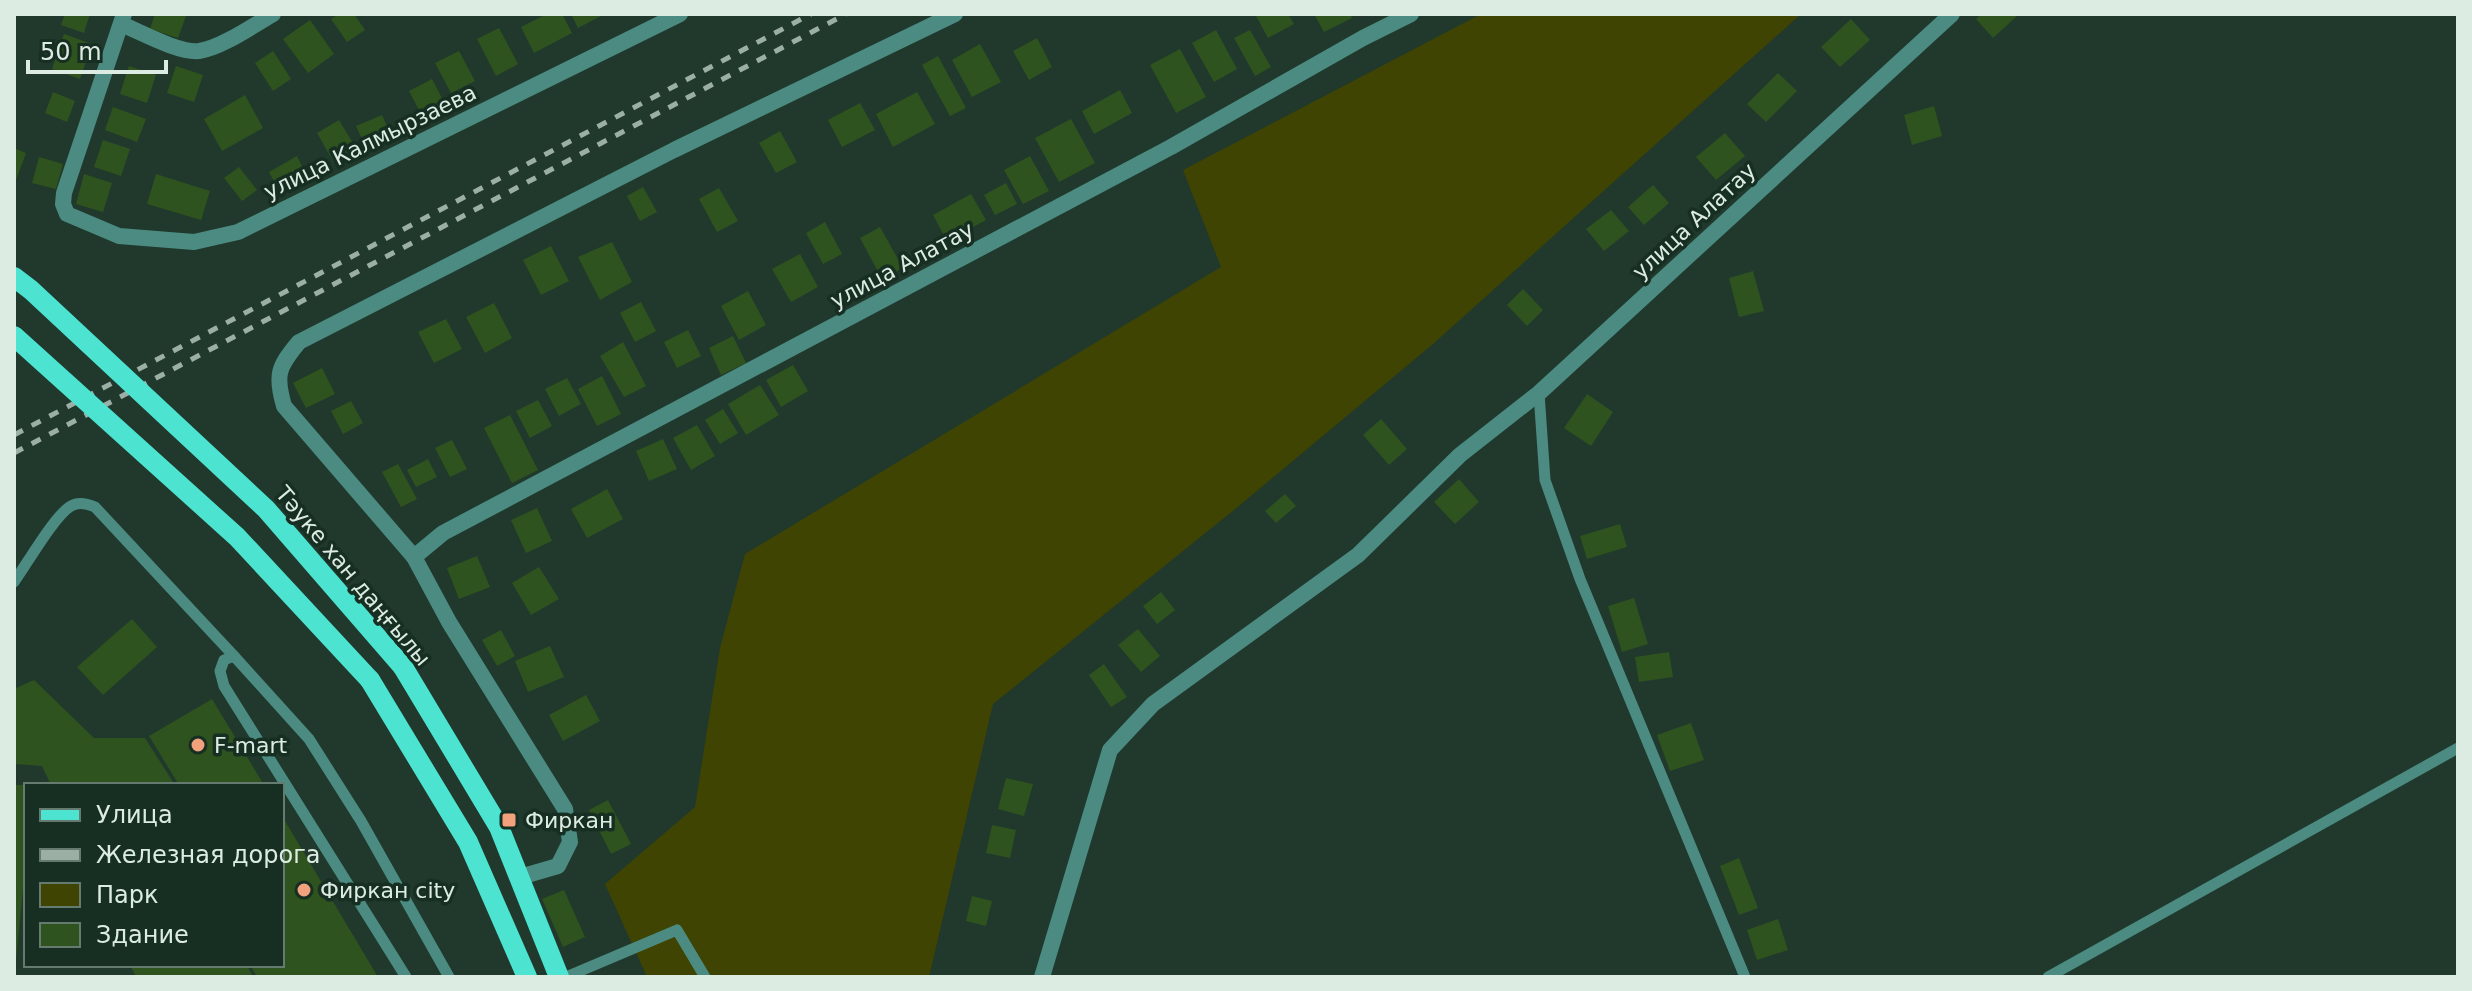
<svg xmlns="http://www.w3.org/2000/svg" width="2472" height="991" font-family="'DejaVu Sans',sans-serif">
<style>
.green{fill:#3f4402}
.building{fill:#2e531e}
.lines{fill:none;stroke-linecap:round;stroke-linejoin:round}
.lane{stroke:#4b8b81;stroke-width:11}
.street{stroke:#4b8b81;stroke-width:16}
.primary{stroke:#4ce3d0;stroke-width:20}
.rail{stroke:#9cafa4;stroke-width:5;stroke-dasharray:10 10;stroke-linecap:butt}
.primary-bridge{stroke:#4ce3d0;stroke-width:20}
.poi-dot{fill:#f1a17b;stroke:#162f22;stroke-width:3}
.labels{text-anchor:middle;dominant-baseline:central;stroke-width:7;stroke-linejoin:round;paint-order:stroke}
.street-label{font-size:22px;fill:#ddece3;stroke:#162f22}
.poi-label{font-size:22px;fill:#ddece3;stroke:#162f22;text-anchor:start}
</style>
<rect width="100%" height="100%" fill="#20392c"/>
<!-- green -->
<path class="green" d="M1481,14H1801L1433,344L1234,510L993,704L929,977H647L605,884L695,807L720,648L745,554L1221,267L1183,170Z"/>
<!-- building -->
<g class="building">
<path d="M65,14H90L84,33L61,25Z"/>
<path d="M155,14L186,16L178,38L150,29Z"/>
<path d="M339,14H354L365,30L347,42L331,19Z"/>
<path d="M547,14H562L572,33L534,53L521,27Z"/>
<path d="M571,14H605L578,28Z"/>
<path d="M1255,14H1288L1294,24L1268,38Z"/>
<path d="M1314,14H1350L1352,18L1324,32Z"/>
<path d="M1982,14H2015L2017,16L1993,38L1976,19Z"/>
<path d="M1851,19L1870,40L1840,67L1821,47Z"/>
<path d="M310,20L334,54L308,73L283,39Z"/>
<path d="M499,28L518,64L496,76L477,39Z"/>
<path d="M1216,30L1237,69L1214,82L1192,43Z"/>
<path d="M1250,30L1271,67L1255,76L1234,38Z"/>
<path d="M64,34L92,44L80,79L52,69Z"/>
<path d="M1037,38L1052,67L1029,80L1013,51Z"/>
<path d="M980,44L1001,82L972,97L952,60Z"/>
<path d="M1180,49L1206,97L1176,113L1150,65Z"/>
<path d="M273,51L291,79L273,91L255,63Z"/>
<path d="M459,51L475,81L451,93L435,63Z"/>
<path d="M938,56L966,108L950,116L922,65Z"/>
<path d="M129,66L156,75L147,103L120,94Z"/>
<path d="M176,66L203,75L194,102L167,93Z"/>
<path d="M1778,73L1797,91L1766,122L1747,104Z"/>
<path d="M432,79L443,100L420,112L409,91Z"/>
<path d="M1120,90L1132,113L1094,134L1082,111Z"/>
<path d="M53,92L75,101L67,122L45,113Z"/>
<path d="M917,92L935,124L893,147L876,114Z"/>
<path d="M245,95L263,128L222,151L204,119Z"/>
<path d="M860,103L875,130L842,147L828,120Z"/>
<path d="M1934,106L1942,136L1912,145L1904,115Z"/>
<path d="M113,107L146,119L137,142L105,130Z"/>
<path d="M382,115L391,135L365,146L356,126Z"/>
<path d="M1071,119L1095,163L1059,182L1035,138Z"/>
<path d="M339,120L357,150L334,163L317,133Z"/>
<path d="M780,131L797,162L776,173L759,143Z"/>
<path d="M1725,133L1745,156L1716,180L1696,157Z"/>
<path d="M103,140L130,149L121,176L94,167Z"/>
<path d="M14,148L26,153L16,180L14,179Z"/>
<path d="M297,156L308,178L280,193L269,172Z"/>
<path d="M1030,156L1049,191L1023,204L1004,170Z"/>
<path d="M39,157L63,164L56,189L32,183Z"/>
<path d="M239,167L257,190L242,201L224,178Z"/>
<path d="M84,174L112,183L103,212L76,204Z"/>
<path d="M156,174L210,191L201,220L147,204Z"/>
<path d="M1006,183L1017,204L995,215L984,195Z"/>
<path d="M1653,185L1669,203L1644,225L1628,207Z"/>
<path d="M643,187L657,212L640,221L627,196Z"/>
<path d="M719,188L738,221L717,232L699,199Z"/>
<path d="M971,194L986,220L947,241L933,215Z"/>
<path d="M1611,210L1629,231L1604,251L1586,229Z"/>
<path d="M825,222L842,254L823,264L806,233Z"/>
<path d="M880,227L903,268L882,279L860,238Z"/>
<path d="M612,242L632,282L600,300L578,257Z"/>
<path d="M551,246L569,281L541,295L523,260Z"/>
<path d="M800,254L818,287L791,302L772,269Z"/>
<path d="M1753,271L1764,311L1739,317L1729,278Z"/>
<path d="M1523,289L1543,310L1527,326L1507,305Z"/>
<path d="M748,291L766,325L739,340L721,306Z"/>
<path d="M641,302L656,331L635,342L620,313Z"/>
<path d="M494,303L512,338L485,353L466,317Z"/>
<path d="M446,319L462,349L434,363L418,332Z"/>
<path d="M688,330L701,356L677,368L664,342Z"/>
<path d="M733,336L746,363L721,375L709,348Z"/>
<path d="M623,342L646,386L624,397L600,356Z"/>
<path d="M793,365L808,391L781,407L766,380Z"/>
<path d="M322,368L335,394L306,408L293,383Z"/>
<path d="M602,376L621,414L597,426L578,389Z"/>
<path d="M567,378L581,404L559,416L545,389Z"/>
<path d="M760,385L779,415L746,435L728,404Z"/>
<path d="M1587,394L1613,412L1591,446L1564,428Z"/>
<path d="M538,400L552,426L530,438L516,411Z"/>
<path d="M351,401L363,423L343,434L331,411Z"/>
<path d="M723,409L738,433L720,444L705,420Z"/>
<path d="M510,415L538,470L512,483L484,428Z"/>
<path d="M1381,419L1407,449L1389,465L1363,435Z"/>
<path d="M697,425L715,456L691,470L673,438Z"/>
<path d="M663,439L677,469L649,481L636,451Z"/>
<path d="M452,440L467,469L450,477L435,448Z"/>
<path d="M428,459L437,477L416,487L407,470Z"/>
<path d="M398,464L417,499L401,507L382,472Z"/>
<path d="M1459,479L1479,502L1455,524L1434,502Z"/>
<path d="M607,489L623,519L587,538L571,509Z"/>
<path d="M1285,494L1296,506L1276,523L1265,511Z"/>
<path d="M537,508L552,541L526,553L511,520Z"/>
<path d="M1620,524L1627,547L1587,559L1580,536Z"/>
<path d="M477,556L490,587L459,599L447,568Z"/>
<path d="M539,567L559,599L531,615L512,583Z"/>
<path d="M1161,592L1175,610L1157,624L1143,606Z"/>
<path d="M1634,598L1648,644L1622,652L1608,606Z"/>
<path d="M132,619L157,647L103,695L77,667Z"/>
<path d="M1138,629L1160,656L1141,672L1118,645Z"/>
<path d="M501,630L515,656L497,666L482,640Z"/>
<path d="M550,646L564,677L528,692L515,661Z"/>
<path d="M1669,652L1673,677L1639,682L1635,657Z"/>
<path d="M1104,664L1127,697L1111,707L1089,675Z"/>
<path d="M34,680L94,738H145L175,785H51L42,766L14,764V689Z"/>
<path d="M586,695L600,721L563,741L549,715Z"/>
<path d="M212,699L264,785H179L149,736Z"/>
<path d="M1691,723L1704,760L1670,771L1657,735Z"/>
<path d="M1006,778L1033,784L1024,816L998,809Z"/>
<path d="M14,785H26V858L16,960H14Z"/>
<path d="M608,800L631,844L611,854L589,810Z"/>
<path d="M282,816L378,977H257L250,965H282Z"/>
<path d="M992,825L1016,830L1010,858L986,853Z"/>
<path d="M1739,858L1758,908L1739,915L1720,866Z"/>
<path d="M564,890L585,937L563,947L542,899Z"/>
<path d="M972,896L992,901L986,926L966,921Z"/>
<path d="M1778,919L1788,950L1757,960L1747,930Z"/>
<path d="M130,965H247L253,977H136Z"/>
</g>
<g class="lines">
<!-- lane -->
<g class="lane">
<path d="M1539,393L1545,480L1580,579L1745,977"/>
<path d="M14,582C27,564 54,516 71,506C79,501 88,504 95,507L234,656L224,660L220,671L224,686L406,977"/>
<path d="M234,656L309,739L361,821L449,977"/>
<path d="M566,977L677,930L705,977"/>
<path d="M2048,977L2458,748"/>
</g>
<!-- street -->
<g class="street">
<path d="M124,14L64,193L63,204L67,214L119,236L194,242L238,232L680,14"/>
<path d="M121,24C141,32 178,53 199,51C221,48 254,25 273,14"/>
<path d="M414,557L284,406C275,375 278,367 299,342L674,150L955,14"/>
<path d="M520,877L558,866L570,842L565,809L449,622L414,557L443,533L1171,147L1363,38L1411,14"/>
<path d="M1042,977L1110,750L1153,704L1358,555L1460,455L1539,393L1952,14"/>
</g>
<!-- primary -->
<g class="primary">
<path d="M403,667L499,827L559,977"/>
<path d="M370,680L468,842L527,977"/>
</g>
<!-- rail -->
<g class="rail">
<path d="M14,435L811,14"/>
<path d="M14,453L846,14"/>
</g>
<!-- primary-bridge -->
<g class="primary-bridge">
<path d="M14,277L31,290L266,509L403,667"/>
<path d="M14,336L237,537L370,680"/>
</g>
</g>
<!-- markers -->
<g class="poi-dot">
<circle cx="198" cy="745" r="8"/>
<rect x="501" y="812" width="16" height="16" rx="4"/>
<circle cx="304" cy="890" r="8"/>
</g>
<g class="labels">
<!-- street labels -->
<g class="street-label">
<text transform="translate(370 142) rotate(-26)">улица Калмырзаева</text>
<text transform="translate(1694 221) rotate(-43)">улица Алатау</text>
<text transform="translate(902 265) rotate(-28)">улица Алатау</text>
<text transform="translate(353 576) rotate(50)">Тәуке хан даңғылы</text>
</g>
<!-- poi labels -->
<g class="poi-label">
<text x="214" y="745">F-mart</text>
<text x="525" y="820">Фиркан</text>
<text x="320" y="890">Фиркан city</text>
</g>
</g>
<!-- border -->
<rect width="2472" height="991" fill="none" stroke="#ddece3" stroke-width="32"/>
<!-- legend -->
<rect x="24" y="783" width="260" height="184" fill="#162f22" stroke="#667b6f" stroke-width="2"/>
<rect x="40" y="809" width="40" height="12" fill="#4ce3d0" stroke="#667b6f" stroke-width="2"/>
<text x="96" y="823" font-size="24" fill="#ddece3">Улица</text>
<rect x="40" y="849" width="40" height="12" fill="#9cafa4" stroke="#667b6f" stroke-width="2"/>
<text x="96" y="863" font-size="24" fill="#ddece3">Железная дорога</text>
<rect x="40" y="883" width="40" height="24" fill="#3f4402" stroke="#667b6f" stroke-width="2"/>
<text x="96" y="903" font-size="24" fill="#ddece3">Парк</text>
<rect x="40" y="923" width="40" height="24" fill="#2e531e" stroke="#667b6f" stroke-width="2"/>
<text x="96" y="943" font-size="24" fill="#ddece3">Здание</text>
<!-- scale -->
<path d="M28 60v12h138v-12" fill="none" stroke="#ddece3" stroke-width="4"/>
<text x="40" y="60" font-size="24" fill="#ddece3" stroke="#162f22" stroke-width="6" paint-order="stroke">50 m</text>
</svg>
